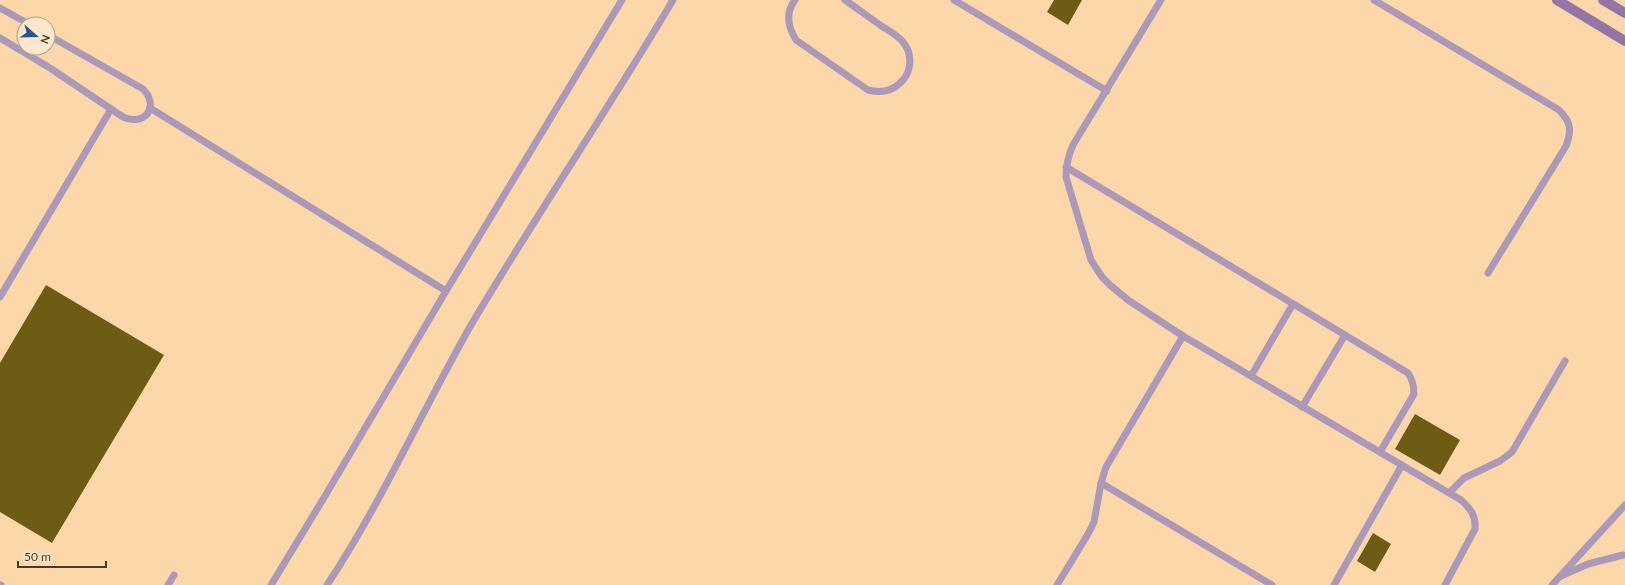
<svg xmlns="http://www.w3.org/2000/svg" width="1625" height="585" font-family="Lato,sans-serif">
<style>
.building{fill:#6f5c14}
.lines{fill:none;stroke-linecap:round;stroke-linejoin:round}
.lane{stroke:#ac98b8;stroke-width:7}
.secondary{stroke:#9376a5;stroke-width:10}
</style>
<rect width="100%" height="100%" fill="#fcd7a9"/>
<!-- building -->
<g class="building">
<path d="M1054,0H1082L1068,25L1047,12Z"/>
<path d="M46,285L164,355L52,543L0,512V363Z"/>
<path d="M1415,414L1460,440L1440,475L1395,449Z"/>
<path d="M1373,533L1391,544L1375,572L1357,561Z"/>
</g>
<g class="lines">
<!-- lane -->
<g class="lane">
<path d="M795,0C785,13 788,27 796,40L868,90C880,93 891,92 900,83C912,73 913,54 903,42C898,36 890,31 883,27C870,18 858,9 845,0"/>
<path d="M954,0L1107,91"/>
<path d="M1161,0L1073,145C1068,156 1066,165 1066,177L1091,260L1102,277L1110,285L1128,300L1183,336L1461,500C1471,509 1476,516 1475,529L1445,585"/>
<path d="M1374,0L1559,110C1571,122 1572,130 1566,146L1488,273"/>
<path d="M0,8L29,24"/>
<path d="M0,38L50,68L123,117C145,127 160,106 143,89L48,35"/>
<path d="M150,108L446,291"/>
<path d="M1066,167L1408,373C1413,380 1414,386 1414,394L1380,452"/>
<path d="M0,297L111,109"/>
<path d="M1251,376L1293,304"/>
<path d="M1302,407L1345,335"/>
<path d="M1101,483L1272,585"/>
<path d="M1450,492L1464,478L1500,461L1512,452L1565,361"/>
<path d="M1561,576L1588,564L1623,555"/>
<path d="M0,585H1"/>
<path d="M168,585L174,575"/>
<path d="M271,585L325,496L446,291L622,0"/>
<path d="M327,585C382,502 422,411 471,325C536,215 608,110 673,0"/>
<path d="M1057,585L1088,534L1094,522L1101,483L1106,467L1183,336"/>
<path d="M1334,585L1402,465"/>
<path d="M1552,585L1625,505"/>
</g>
<!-- secondary -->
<g class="secondary">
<path d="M1557,0L1625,41"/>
<path d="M1603,0L1625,13"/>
</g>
</g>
<!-- north arrow -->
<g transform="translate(36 36) rotate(110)"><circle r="19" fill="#fee7cc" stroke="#b6a28a"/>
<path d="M0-3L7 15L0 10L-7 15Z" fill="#245992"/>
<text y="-6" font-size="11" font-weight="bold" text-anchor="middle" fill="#493a27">N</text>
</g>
<!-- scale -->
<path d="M18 561v6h88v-6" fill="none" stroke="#493a27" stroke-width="2"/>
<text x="24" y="561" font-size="12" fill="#493a27" stroke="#fee7cc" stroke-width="3" paint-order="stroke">50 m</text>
</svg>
